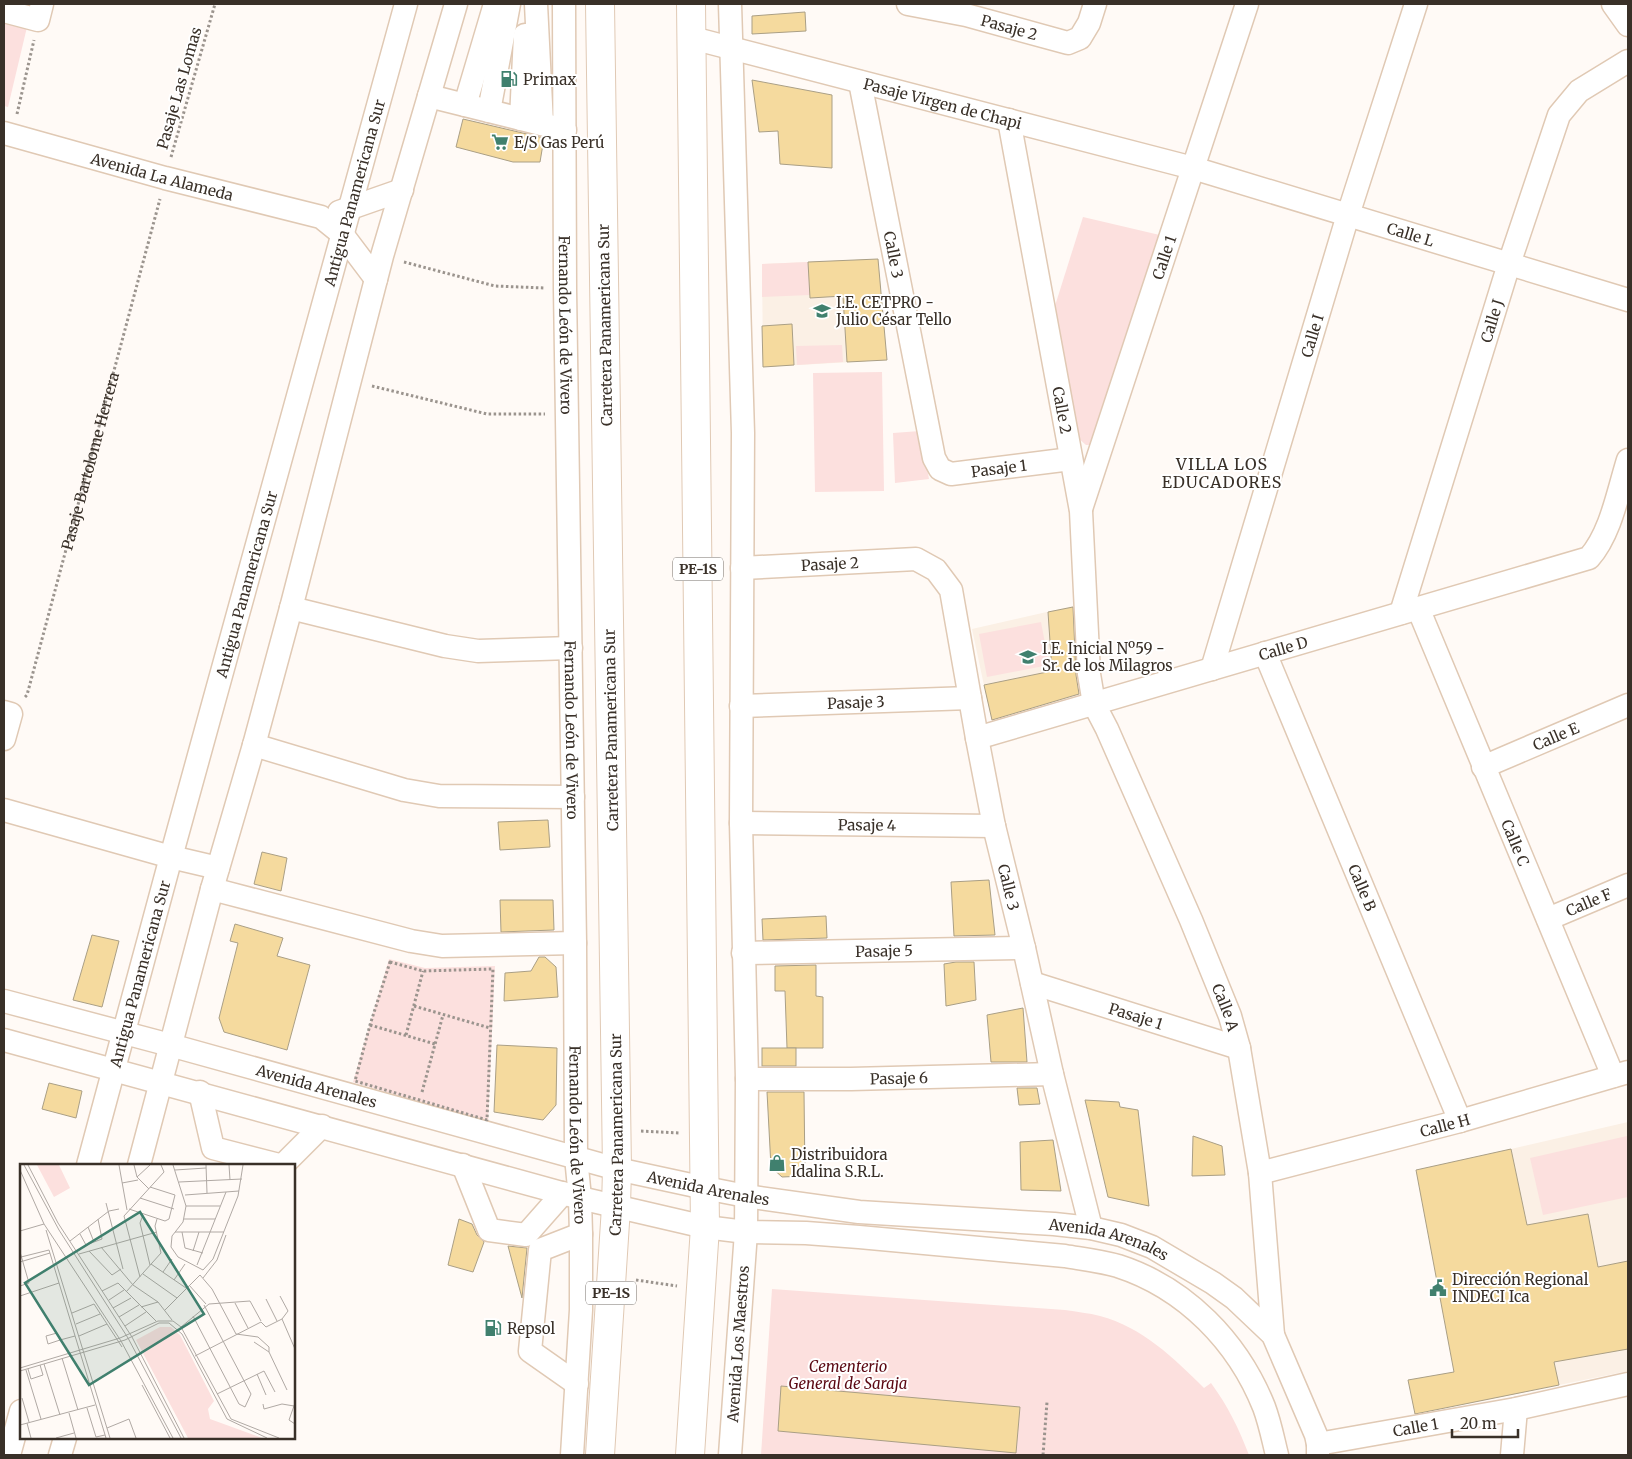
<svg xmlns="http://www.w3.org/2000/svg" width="1632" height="1459" font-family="Merriweather,serif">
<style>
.built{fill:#fbf0e5}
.green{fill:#fce0de}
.building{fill:#f5da9e;stroke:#aa9f85}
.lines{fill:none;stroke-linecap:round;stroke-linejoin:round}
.minor-casing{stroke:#e0c9b4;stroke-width:25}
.highway-casing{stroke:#e0c9b4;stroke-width:30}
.path{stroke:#9b948e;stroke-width:3;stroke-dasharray:2.5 2.5;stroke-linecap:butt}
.minor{stroke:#fff;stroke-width:22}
.highway{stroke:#fff;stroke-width:28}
.labels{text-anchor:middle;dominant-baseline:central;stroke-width:4;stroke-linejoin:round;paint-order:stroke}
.shield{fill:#fff;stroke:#746e68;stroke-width:1}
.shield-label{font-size:14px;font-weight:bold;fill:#393028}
.street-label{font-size:15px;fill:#393028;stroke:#fff}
.poi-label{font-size:15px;fill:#393028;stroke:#fff;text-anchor:start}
.park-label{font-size:15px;font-style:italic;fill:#5a0812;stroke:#fff}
.neighbourhood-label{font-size:16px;letter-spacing:1px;fill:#393028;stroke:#fff}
.inset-road{fill:none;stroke:#b0a9a4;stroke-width:1}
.view{fill:#40806e;fill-opacity:0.15;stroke:#40806e;stroke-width:2.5}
.inset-edge{fill:none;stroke:#393028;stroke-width:2.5}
</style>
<rect width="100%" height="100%" fill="#fffaf6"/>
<!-- built -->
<g class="built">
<path d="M878,259L887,360L763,367L762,264Z"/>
<path d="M1073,606L1084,699L992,723L972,629Z"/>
<path d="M1628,1122V1371L1559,1385L1511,1149Z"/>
</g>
<!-- green -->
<g class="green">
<path d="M4,22L27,27L8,107L4,106Z"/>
<path d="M1083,217L1164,236L1091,445H1086L1077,437L1054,309Z"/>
<path d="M808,262L810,295L762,297V264Z"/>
<path d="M842,345L843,362L797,365L796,346Z"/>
<path d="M882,372L884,491L815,492L813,373Z"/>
<path d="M920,431L929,479L895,483L893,433Z"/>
<path d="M1041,622L1049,665L987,677L979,634Z"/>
<path d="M389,959L425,968L495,966L488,1122L353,1082Z"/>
<path d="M1627,1136L1628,1143V1197L1543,1215L1530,1158Z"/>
<path d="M772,1289L1065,1310C1077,1312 1089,1313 1100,1316C1142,1327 1174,1358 1204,1388L1211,1383C1228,1406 1239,1429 1249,1455H761Z"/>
</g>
<!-- building -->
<g class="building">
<path d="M805,12L806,31L752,34V16Z"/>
<path d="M752,80L832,95V168L780,164L778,131L759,132Z"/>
<path d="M463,119L544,138L540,162H513L456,147Z"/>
<path d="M878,259L887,360L847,362L843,296L810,298L808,262Z"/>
<path d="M792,324L794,365L763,367L762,326Z"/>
<path d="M1073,607L1076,675L1079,694L992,720L984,685L1052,671L1048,612Z"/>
<path d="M548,820L550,847L500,850L498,822Z"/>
<path d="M262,852L287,858L281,891L254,884Z"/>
<path d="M989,880L995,935L954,936L951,882Z"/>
<path d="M500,900H553L554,930L501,932Z"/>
<path d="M826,916L827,938L763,940L762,919Z"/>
<path d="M235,924L283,938L277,956L310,965L287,1050L224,1032L219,1018L238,943L230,941Z"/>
<path d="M92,935L119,941L102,1007L73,1000Z"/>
<path d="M539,957H545L556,967L558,997L504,1001L505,973L531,971Z"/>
<path d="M956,962H974L976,1000L946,1006L944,964Z"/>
<path d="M816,965V996L823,997V1048H787L785,991H775V966Z"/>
<path d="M1023,1008L1027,1062H991L987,1015Z"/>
<path d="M497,1045L557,1048L556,1105L543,1120L494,1112Z"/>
<rect x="762" y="1048" width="34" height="18"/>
<path d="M49,1083L82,1091L76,1118L42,1109Z"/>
<path d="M1017,1088H1037L1040,1104L1019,1105Z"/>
<path d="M767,1092H804L805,1176L782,1177L771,1167Z"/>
<path d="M1085,1100L1119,1102L1120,1107L1138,1110L1149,1206L1108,1197Z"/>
<path d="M1193,1136L1222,1146L1225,1175L1192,1176Z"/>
<path d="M1053,1140L1061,1191L1021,1190L1020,1142Z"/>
<path d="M1511,1149L1527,1225L1588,1214L1598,1267L1628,1261V1349L1554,1362L1559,1385L1415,1414L1408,1380L1454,1372L1416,1170Z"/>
<path d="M459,1219L472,1224L477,1235L484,1242L473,1272L448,1265Z"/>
<path d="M508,1246L527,1248L522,1298Z"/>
<path d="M781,1386L1020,1407L1016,1453L778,1431Z"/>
</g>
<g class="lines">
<!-- minor casing -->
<g class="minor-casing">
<g id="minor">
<path d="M536,4L542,124"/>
<path id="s2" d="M564,4L565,289L575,943L576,1157L580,1198L581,1234V1310L572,1455"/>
<path d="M730,4L743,433L741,823L747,1079L746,1232L730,1455"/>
<path id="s3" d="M908,4L966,15L1068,43L1080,38L1089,23L1095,4"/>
<path d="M1613,4L1628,25"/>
<path d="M4,11L38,20L42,4"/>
<path id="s4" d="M692,38L1193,168L1628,300"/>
<path id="s5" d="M860,82L934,458L940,469L951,474L1071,459"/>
<path d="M429,96L565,130"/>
<path d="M465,105L495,4"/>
<path d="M489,111L509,4"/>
<path d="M521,119L525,35"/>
<path id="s6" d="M1009,120L1081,511L1089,674L1094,704L1107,729L1191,920L1230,1016L1239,1048L1260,1173L1273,1335"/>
<path id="s7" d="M4,133L165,178L321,217L342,234L376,279"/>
<path d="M339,212L402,190"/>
<path id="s8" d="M1081,509L1247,4"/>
<path id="s9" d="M742,568L916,559L936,570L951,590L977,738L994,826L1024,948L1052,1074L1091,1228"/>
<path d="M291,608L445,646L478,651L571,648"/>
<path id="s10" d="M1418,608C1482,765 1549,920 1613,1076"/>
<path id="s11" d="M1401,613L1509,264L1559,115L1579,91L1628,61"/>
<path id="s12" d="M1265,653L1460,1121"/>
<path id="s13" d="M1212,669L1348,215L1416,4"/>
<path id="s14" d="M741,706L970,698"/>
<path d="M4,712L11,714L4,739"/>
<path id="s15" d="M977,738L1589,558C1611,533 1618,492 1628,460"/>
<path d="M254,745L404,790L439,796L573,797"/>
<path id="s16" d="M1483,767L1628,705"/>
<path d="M4,810L171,857L218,868"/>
<path id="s17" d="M741,823L994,826"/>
<path d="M212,889L411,941L442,946L575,943"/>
<path id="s18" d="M1548,919L1628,885"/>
<path id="s19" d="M743,953L1024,948"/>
<path id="s20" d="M1032,983L1239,1048"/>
<path id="s21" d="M4,1001L170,1045L617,1169L705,1188L746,1196L859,1212L1054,1224L1091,1228L1121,1235L1152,1247L1213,1283L1234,1298L1273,1335L1316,1435L1318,1444V1455"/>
<path d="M4,1040L580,1198L705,1227L746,1232L806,1233L859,1237L1065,1256C1083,1259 1101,1261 1118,1266C1186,1288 1238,1342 1264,1407C1270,1423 1273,1439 1277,1455"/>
<path id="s22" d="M747,1079H851L1052,1074"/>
<path d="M200,1092L213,1148L279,1165"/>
<path id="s23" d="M88,1165L171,857L406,4"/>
<path d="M139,1165L212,889L254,745L291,608L382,256L456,4"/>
<path d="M283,1165L322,1126"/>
<path d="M463,1165L489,1230L526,1235L563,1193"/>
<path id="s24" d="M1260,1173L1460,1121L1628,1072"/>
<path d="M577,1384L530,1351L540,1250L581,1234"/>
<path id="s25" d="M1318,1444L1516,1409L1628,1384"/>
<path d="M9,1455L21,1411"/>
<path d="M60,1455L65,1438"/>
<path d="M1512,1455L1516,1409"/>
</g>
</g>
<!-- highway casing -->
<g class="highway-casing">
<g id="highway">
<path id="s26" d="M600,1455L616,1207L617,1169L600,4"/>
<path d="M690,1455L705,1227L691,4"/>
</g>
</g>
<!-- path -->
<g class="path">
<path d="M17,114L34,40"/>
<path d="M171,157L215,4"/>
<path d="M404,262L495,286L545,288"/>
<path d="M372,386L487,414H545"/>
<path id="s1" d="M25,697L27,695L160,199"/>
<path d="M390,962L423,971L493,969L487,1120L355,1081L370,1025Z"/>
<path d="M414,1006L490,1028"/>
<path d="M370,1025L435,1044"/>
<path d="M406,1035L423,971"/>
<path d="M422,1092L443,1015"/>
<path d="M641,1131L680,1133"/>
<path d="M636,1280L677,1286"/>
<path d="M1043,1455L1047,1402"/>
</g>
<!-- minor -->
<use href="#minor" class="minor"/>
<!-- highway -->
<use href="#highway" class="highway"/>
</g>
<!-- icons -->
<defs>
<g id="fuel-bare" transform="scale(1.35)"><path d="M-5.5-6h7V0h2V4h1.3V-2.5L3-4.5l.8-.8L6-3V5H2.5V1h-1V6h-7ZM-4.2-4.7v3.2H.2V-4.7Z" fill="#40806e" stroke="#fff" stroke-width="2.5" paint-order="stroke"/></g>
<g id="supermarket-bare" transform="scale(1.35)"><path d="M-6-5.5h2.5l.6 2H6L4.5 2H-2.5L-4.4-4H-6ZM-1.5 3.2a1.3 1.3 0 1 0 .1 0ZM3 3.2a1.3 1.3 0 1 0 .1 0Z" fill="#40806e" stroke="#fff" stroke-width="2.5" paint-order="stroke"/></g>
<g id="university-bare" transform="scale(1.35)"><path d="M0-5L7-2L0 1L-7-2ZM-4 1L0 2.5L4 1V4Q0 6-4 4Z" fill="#40806e" stroke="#fff" stroke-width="2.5" paint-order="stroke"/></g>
<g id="school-bare" transform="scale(1.35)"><path d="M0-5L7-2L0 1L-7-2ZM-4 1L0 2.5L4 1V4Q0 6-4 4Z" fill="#40806e" stroke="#fff" stroke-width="2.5" paint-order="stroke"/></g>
<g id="shop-bare" transform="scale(1.35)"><path d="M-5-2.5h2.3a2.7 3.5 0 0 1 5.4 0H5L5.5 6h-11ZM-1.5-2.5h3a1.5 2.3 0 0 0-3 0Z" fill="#40806e" stroke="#fff" stroke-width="2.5" paint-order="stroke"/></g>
<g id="civic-bare" transform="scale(1.35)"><path d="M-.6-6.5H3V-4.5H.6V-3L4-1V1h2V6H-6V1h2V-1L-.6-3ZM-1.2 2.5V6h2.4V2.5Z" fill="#40806e" stroke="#fff" stroke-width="2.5" paint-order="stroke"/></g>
</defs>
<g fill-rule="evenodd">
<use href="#fuel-bare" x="509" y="79"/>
<use href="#supermarket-bare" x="500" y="142"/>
<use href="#university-bare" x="822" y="311"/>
<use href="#school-bare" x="1028" y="657"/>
<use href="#shop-bare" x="777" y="1163"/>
<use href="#civic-bare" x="1438" y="1288"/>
<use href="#fuel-bare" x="493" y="1328"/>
</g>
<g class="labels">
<!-- shield labels -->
<g class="shield">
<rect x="673" y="557.5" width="50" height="23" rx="4"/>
<rect x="586" y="1281.5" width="50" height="23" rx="4"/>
</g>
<g class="shield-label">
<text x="698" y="569">PE-1S</text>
<text x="611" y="1293">PE-1S</text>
</g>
<!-- street labels -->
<g class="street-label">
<text stroke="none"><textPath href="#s3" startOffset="104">Pasaje 2</textPath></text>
<text transform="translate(179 88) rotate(-74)">Pasaje Las Lomas</text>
<text stroke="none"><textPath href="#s4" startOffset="259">Pasaje Virgen de Chapi</textPath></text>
<text stroke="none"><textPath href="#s7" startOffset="164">Avenida La Alameda</textPath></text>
<text stroke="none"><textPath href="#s23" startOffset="1008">Antigua Panamericana Sur</textPath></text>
<text stroke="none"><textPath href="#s4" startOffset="745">Calle L</textPath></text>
<text stroke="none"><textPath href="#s5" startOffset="176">Calle 3</textPath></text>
<text stroke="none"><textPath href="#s8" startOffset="265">Calle 1</textPath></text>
<text stroke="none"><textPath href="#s11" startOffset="306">Calle J</textPath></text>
<text stroke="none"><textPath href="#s2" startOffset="321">Fernando León de Vivero</textPath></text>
<text transform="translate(605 325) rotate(-91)">Carretera Panamericana Sur</text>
<text stroke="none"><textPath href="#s13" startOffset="348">Calle I</textPath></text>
<text stroke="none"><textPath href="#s6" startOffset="295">Calle 2</textPath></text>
<text stroke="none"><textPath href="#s1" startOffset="245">Pasaje Bartolome Herrera</textPath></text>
<text stroke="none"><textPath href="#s5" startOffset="456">Pasaje 1</textPath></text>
<text stroke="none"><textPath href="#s9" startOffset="88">Pasaje 2</textPath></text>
<text stroke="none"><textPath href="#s23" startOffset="602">Antigua Panamericana Sur</textPath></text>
<text stroke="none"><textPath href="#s15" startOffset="319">Calle D</textPath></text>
<text stroke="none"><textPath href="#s14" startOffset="115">Pasaje 3</textPath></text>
<text stroke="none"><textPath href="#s2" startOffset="726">Fernando León de Vivero</textPath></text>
<text transform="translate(611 730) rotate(-91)">Carretera Panamericana Sur</text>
<text stroke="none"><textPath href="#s16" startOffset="79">Calle E</textPath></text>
<text stroke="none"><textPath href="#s17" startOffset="126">Pasaje 4</textPath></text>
<text stroke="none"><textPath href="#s10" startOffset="254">Calle C</textPath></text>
<text stroke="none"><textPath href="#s9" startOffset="525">Calle 3</textPath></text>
<text stroke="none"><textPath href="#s12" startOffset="254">Calle B</textPath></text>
<text stroke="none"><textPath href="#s18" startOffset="44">Calle F</textPath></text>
<text stroke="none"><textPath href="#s19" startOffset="141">Pasaje 5</textPath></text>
<text stroke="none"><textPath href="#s23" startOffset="198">Antigua Panamericana Sur</textPath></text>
<text stroke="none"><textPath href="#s6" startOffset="922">Calle A</textPath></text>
<text stroke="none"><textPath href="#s20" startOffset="109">Pasaje 1</textPath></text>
<text stroke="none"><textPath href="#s22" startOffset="152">Pasaje 6</textPath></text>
<text stroke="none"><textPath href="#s21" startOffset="324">Avenida Arenales</textPath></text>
<text stroke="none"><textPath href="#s24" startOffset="191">Calle H</textPath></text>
<text stroke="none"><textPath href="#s2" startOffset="1131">Fernando León de Vivero</textPath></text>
<text stroke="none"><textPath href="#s26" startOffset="321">Carretera Panamericana Sur</textPath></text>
<text stroke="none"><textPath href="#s21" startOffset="729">Avenida Arenales</textPath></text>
<text stroke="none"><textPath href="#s21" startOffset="1134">Avenida Arenales</textPath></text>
<text transform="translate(738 1344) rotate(-86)">Avenida Los Maestros</text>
<text stroke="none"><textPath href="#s25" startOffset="99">Calle 1</textPath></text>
</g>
<!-- poi labels -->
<g class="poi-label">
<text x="523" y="79">Primax</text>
<text x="514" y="142">E/S Gas Perú</text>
<text x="836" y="302">I.E. CETPRO -<tspan x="836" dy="17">Julio César Tello</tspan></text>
<text x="1042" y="648">I.E. Inicial Nº59 -<tspan x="1042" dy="17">Sr. de los Milagros</tspan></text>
<text x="791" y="1154">Distribuidora<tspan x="791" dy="17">Idalina S.R.L.</tspan></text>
<text x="1452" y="1279">Dirección Regional<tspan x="1452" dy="17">INDECI Ica</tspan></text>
<text x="507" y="1328">Repsol</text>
</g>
<!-- park labels -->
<g class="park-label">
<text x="848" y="1366">Cementerio<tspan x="848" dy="17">General de Saraja</tspan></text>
</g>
<!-- neighbourhood labels -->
<g class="neighbourhood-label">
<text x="1222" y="464">VILLA LOS<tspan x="1222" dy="18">EDUCADORES</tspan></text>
</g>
</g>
<!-- overview -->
<g transform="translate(20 1164)">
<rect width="275" height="275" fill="#fffaf6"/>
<path d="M17,1H39L50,24L34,33ZM140,163H151L160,171L194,237L188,245L190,255L242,274H168L116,176Z" fill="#fce0de"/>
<path class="inset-road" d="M4,1L39,66L108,174L161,274M8,1L38,59L112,173L164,274M99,1L107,46M114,1L117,13L129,25M153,1L166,42L163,58L152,72L151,83L158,93L183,106L193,95L218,32L223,1M186,1L187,29M209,1L210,16M0,6L24,60L101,177L153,274M155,6L186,4M117,13L130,1M159,18L222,15M102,19L118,16M165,31L219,27M120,34L154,45M86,39L103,105M166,42H200M109,45L145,57L149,55L155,31L130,23M123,51L120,59L130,101M164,55H195M68,63L74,78M26,66L90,274M0,67L24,60M155,68H204M162,68L165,84L183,89M60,70L66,81L82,75L78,55M50,77L89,47L99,45M81,83L113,121L138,138L152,156M29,86L86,274M69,87L92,111L101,105M173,87L179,68M0,88L9,119L0,122M59,90L137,68M1,93L29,86M0,98L30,89M131,100L166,124M177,101L206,28M143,108L152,95M123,110L157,134M120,113L104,52L144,8L141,1M183,114L197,96L206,71M154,116L165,100M169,121L186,140M82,127L98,119L136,157M106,128L141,89L135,62L137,55M0,132L39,119M246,135L257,157M89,136L104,126M215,139L228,164M74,140L102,183M121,143L138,138M93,144L111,134M145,146L180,111L192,125L216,170L238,173L249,183V188M52,149L74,140M173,152L219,240L225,243L231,230L184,141M99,153L119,141M262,155L275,185M56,160L80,150M105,162L126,148M161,163L189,140L230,137L241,157M59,172L87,160M40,176L37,169L26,172L28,180L40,176L55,172M234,178L249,188L267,226M175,192L241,158L246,163L262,155L268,147L260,132M42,194L58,246M24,200L40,251M0,204L100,174L138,157H153L161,163L211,255L259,274M8,205L11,215L23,211L20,201M6,206L21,255M0,207L105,176L139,159H149L162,170L207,255L247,274M237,210L246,231M122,221L150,274M197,230L244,207L255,228M2,234L9,258M275,239L269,256L275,260M243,240L244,245L262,240L274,242M67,244L76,273L85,271M49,249L56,274M7,259L11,274M0,261L75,241M87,264L109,255L116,274M36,274L54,269"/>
<path class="view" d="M120,48L184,150L69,221L5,119Z"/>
<rect width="275" height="275" class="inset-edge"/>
</g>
<!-- border -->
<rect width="1632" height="1459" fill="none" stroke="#393028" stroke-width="10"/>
<!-- scale -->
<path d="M1452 1429v8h66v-8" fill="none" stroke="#393028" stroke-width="2.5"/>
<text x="1460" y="1429" font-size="15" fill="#393028" stroke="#ffffff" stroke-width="4" paint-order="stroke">20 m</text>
</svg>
